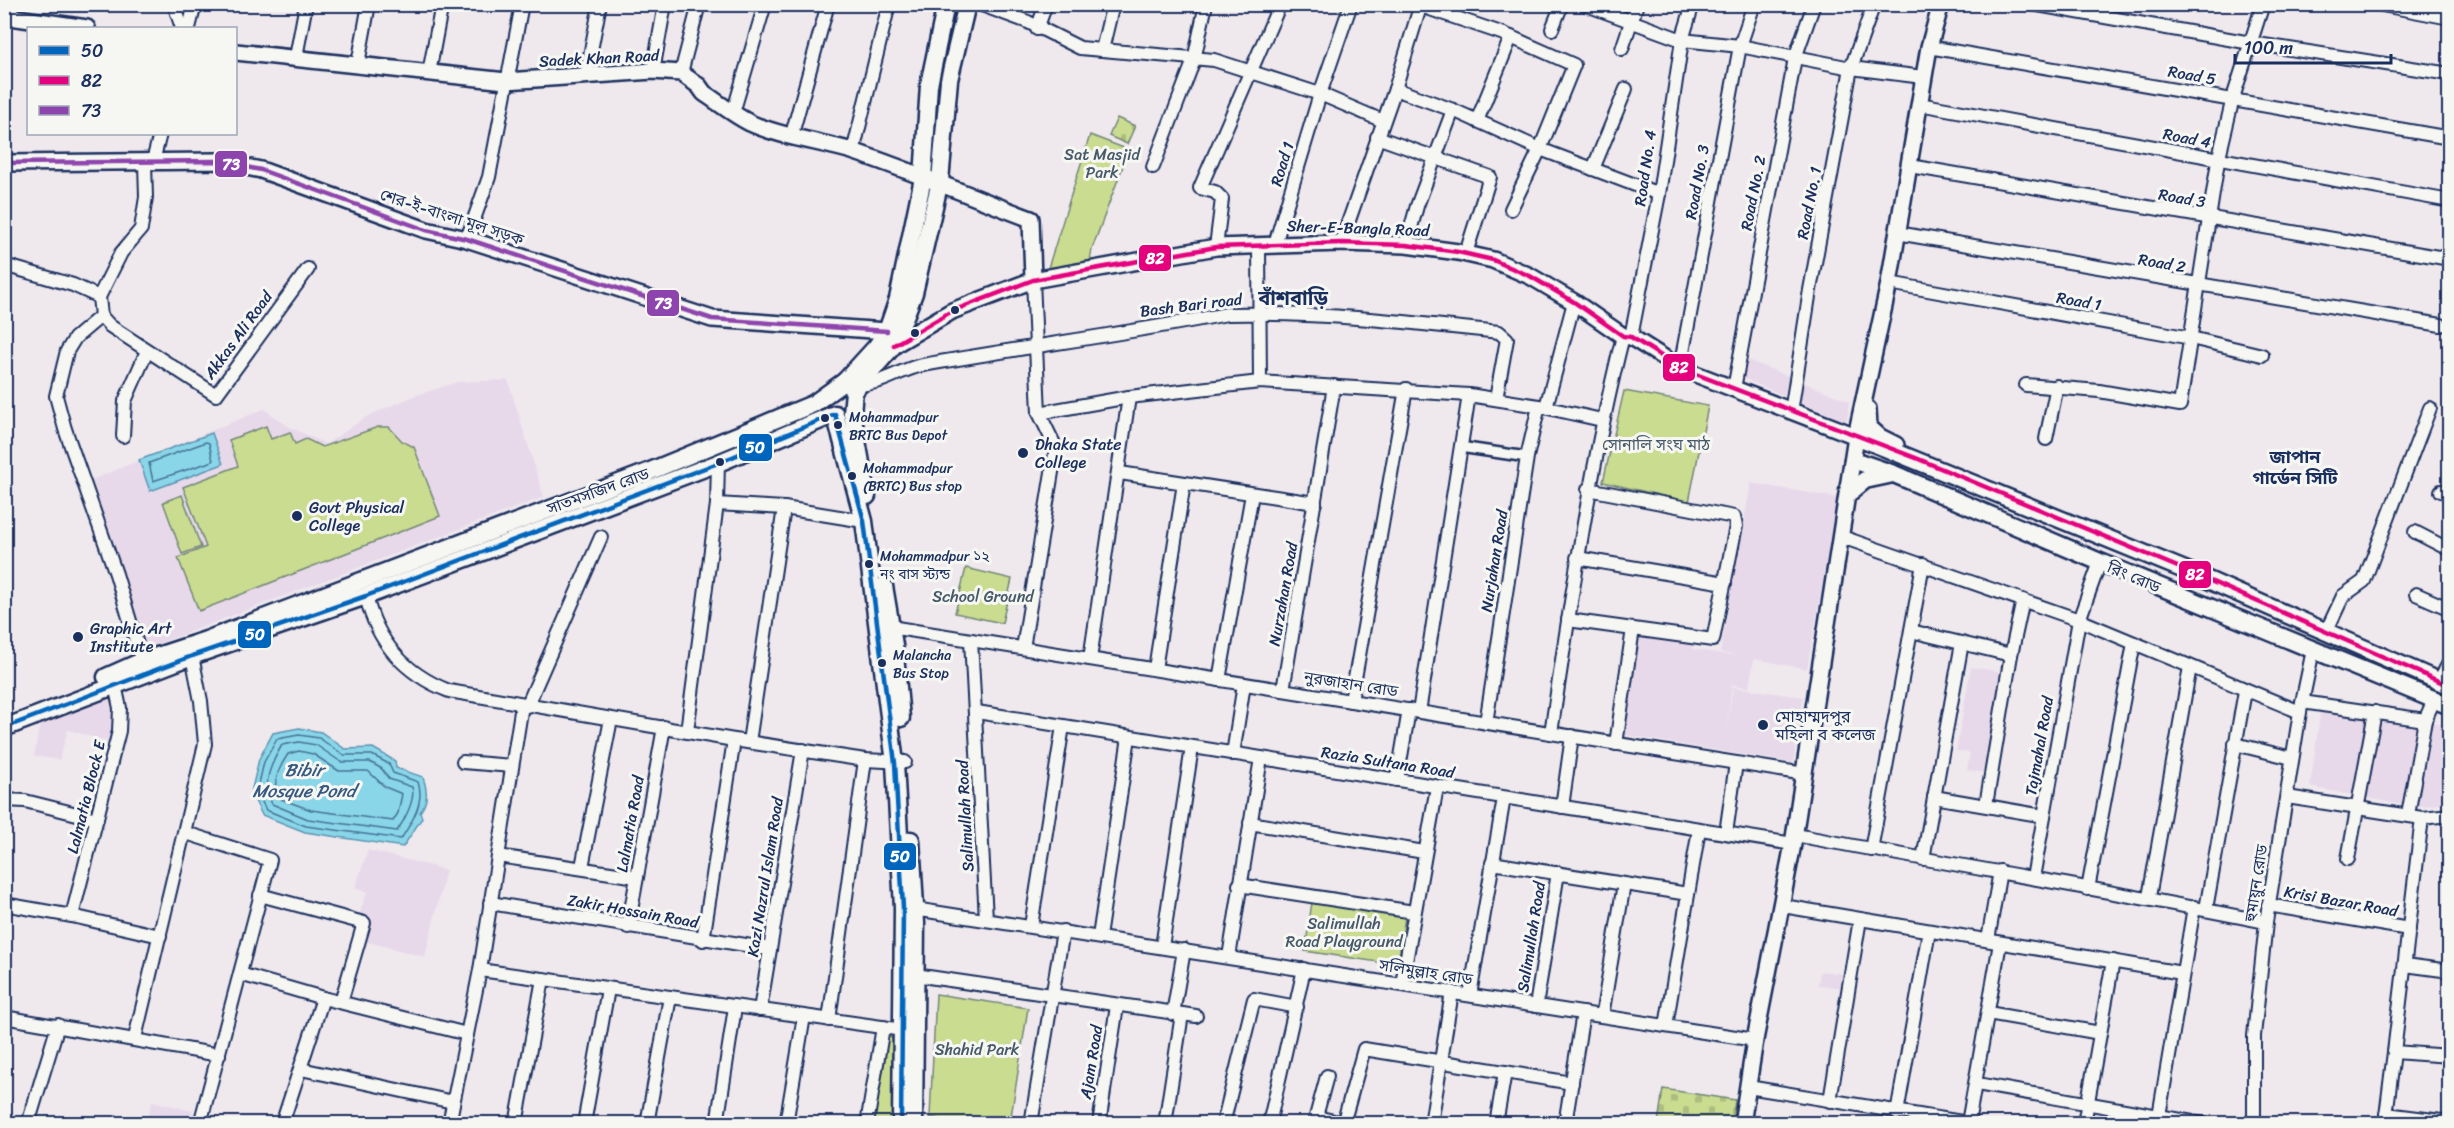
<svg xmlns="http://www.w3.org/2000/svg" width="2454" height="1128" font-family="Sriracha,'Noto Sans Bengali',sans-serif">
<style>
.built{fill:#e7d9ea}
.cemetery{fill:url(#cemetery-stones);stroke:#728677;stroke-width:1.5}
.green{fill:#cadc90;stroke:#728677;stroke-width:1.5}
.water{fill:#89d6e8;stroke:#5d93b1;stroke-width:1.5}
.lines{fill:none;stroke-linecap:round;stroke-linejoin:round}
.shore{stroke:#477295;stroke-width:1.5}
.pedestrian-casing{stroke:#1b2f5e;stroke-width:14}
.minor-casing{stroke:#1b2f5e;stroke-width:16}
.tertiary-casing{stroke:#1b2f5e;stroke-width:20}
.secondary-casing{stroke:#1b2f5e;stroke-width:21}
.pedestrian{stroke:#f6f6f2;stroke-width:9}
.minor{stroke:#f6f6f2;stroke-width:12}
.tertiary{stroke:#f6f6f2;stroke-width:15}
.secondary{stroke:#f6f6f2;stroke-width:16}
.bus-1-casing{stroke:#f6f6f2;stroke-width:9}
.bus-2-casing{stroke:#f6f6f2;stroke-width:9}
.bus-3-casing{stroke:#f6f6f2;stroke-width:9}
.bus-1{stroke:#0065bd;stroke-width:4.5}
.bus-2{stroke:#e5007d;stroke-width:4.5}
.bus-3{stroke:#8e44ad;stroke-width:4.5}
.bus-dot{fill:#1b2f5e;stroke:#f6f6f2;stroke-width:2}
.labels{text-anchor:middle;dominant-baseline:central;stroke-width:6;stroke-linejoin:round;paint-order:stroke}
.bus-label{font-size:14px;fill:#1b2f5e;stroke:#f6f6f2;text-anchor:start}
.street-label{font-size:16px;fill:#1b2f5e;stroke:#f6f6f2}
.park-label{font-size:16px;fill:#475a6a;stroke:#f6f6f2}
.poi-label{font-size:16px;fill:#1b2f5e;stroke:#f6f6f2;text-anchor:start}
.neighbourhood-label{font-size:18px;font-weight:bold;fill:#1b2f5e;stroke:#f6f6f2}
.water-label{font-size:18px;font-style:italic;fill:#365980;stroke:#f6f6f2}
.quarter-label{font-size:20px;font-weight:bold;fill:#1b2f5e;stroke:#f6f6f2}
.line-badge{stroke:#f6f6f2;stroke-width:2}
.badge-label{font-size:16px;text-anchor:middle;font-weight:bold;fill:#fff}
</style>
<defs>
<pattern id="cemetery-stones" width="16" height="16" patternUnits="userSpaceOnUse" patternTransform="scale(1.5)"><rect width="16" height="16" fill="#cadc90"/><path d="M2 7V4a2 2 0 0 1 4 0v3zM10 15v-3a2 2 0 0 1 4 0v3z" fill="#adbd7f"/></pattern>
</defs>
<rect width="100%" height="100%" fill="#efe9ee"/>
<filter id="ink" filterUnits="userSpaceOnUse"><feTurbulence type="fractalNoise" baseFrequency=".0167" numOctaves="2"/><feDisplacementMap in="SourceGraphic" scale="12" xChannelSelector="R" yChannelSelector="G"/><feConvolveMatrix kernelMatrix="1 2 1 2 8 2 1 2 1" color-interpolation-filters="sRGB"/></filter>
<g filter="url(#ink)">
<!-- built -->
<g class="built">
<path d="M1748,360L1849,401L1847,422L1742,378Z"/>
<path d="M508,380L544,497L142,650L89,481L264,409L288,426L326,444L368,416L414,396L457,382Z"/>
<path d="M1751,483L1838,498L1807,669L1754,659L1749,688L1732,685L1727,727L1733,687L1803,697L1793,763L1624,735L1639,634L1693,642L1692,649L1736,656L1720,652Z"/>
<path d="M1971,667L2003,672L1985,773L1967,770L1970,753L1956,751Z"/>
<path d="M109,697L113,705L110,742L68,730L59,760L34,756L40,722Z"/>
<path d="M2321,707L2449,725V803L2413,807L2310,787Z"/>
<path d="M368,850L446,870L425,957L364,941L360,912L367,892L355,888Z"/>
<path d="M1820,971L1846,974L1844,988L1818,985Z"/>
<path d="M152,1101L193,1111L190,1123H172L148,1117Z"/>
</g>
<!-- cemetery -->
<g class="cemetery">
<path d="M1117,118L1135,126L1127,144L1109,136Z"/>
<path d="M1663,1089L1735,1100L1732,1123H1658Z"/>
</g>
<!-- green -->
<g class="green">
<path d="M1090,135L1129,150L1092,249L1090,262L1048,268Z"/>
<path d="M1624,391L1708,406L1689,502L1603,482Z"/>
<path d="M266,426L271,439L290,432L295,444L306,439L322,447L378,427H389L402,441L414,447L440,516L199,611L178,558L206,547L183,487L238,466L229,440Z"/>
<path d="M182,495L201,547L182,554L163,502Z"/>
<path d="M966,568L1012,579L1002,623L955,613Z"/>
<path d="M1312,902L1405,916L1398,965L1305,951Z"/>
<path d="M936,994L1028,1008L1010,1123H957L930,1117Z"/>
<path d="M884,1037L896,1038L893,1123L872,1124Z"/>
</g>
<!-- water -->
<g class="water">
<path d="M212,433L223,464L150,491L139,460Z"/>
<path d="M299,728L321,732L345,749L373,748L395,761L396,768L423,777C427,790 429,801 420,812L422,818L403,847L305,832L262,815L251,793L259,759L273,733Z"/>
</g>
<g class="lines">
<!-- shore -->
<g class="shore">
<path d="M206,442L209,443L213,461L153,481L149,463Z"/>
<path d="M299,735L319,738L344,755H372L389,764L393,773L418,782C425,802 412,822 401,839L306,826L266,810L257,792L264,762L277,739Z"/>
<path d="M299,742L316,745L341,762H370L382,769L389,779L412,787C416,799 404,821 397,831L308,819L272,804C261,784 271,764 282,745Z"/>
<path d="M299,751L313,754L339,771H368L385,787L402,794L398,813L393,821L311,810L278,798C271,784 280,766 288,754Z"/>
</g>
<!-- pedestrian casing -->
<g class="pedestrian-casing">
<path id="pedestrian" d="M1460,447L1527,457"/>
</g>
<!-- minor casing -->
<g class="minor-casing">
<g id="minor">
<path d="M174,4L182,28"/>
<path d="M979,4L1028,22L1080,48L1214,60L1320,94L1383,121"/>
<path d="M1584,4L1682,40L1740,46L1851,68L1923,77"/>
<path d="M2032,4L2251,43L2450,74"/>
<path d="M2377,4L2450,18"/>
<path d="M1421,6L1504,34L1574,65L1540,149L1511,209"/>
<path d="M4,28L13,4"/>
<path d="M189,28L195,4"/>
<path d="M1037,29L1046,4"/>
<path d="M1552,29L1562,4"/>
<path d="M1929,47L2450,138"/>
<path d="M1622,49L1637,4"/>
<path d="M1102,50L1113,4"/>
<path d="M296,57L306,4"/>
<path d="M358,64L369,4"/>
<path d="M653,71L665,4"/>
<path d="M429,73L442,4"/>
<path d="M681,73L699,4"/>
<path d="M586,76L600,4"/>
<path d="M1395,89L1453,110L1540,149L1659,194"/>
<path d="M1919,104L2450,201"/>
<path d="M733,113L765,4"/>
<path d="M1477,121L1511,37"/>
<path d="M792,134L828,4"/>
<path d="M1377,137L1490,177L1466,253"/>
<path d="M853,152L889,4"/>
<path d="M153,161L160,134"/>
<path d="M1910,166L2450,259"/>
<path d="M1153,167L1194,60L1206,4"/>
<path d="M1593,169L1626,89"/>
<path d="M1897,231L1903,234L2441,325"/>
<path d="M467,239L489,177L522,4"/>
<path d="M1341,243L1395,89L1421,4"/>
<path d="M1275,244L1320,94L1351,4"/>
<path d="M1259,245L1260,382"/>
<path d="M1406,245L1417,206L1453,110"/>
<path d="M1216,247L1222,199L1215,192L1200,188L1280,4"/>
<path d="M4,265L73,285L99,297L101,316"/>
<path d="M1889,283L2191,338L2262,355"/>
<path d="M99,297L121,253L141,229L146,197L145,163"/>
<path d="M101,316L75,338L67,351L56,396L65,429L116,574L142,661"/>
<path d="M101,316L110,326L216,395L308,269"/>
<path d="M1631,337L1659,194L1682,40L1693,4"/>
<path d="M1680,368L1740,46L1754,4"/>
<path d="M858,384C881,386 900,369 923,365C1024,347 1126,334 1227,314C1318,312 1409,322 1499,332L1507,339L1496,399"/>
<path d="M2026,385L2099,391L2180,405L2218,161L2233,98L2263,4"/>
<path d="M1734,389L1795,58L1814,4"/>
<path d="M1546,407L1574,302"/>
<path d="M1791,412L1810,290L1851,68L1874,4"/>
<path d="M1039,413L1129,397L1260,382L1469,395L1539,406L1602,420"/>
<path d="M123,436L125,401L147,351"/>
<path d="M2046,439L2057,386"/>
<path d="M1120,473L1315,503"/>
<path d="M2441,491L2450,494"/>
<path d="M717,504L784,508L864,521"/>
<path d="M2415,532L2450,550"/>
<path d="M1842,537L2079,620L2300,712"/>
<path d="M1577,558L1725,583"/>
<path d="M2416,594L2450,609"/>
<path d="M366,596C377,642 405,674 449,691L734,740L865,760L905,762"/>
<path d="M1568,620L1713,640L1736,526L1734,517L1588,489"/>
<path d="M884,626L1805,774"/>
<path d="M1911,631L2011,655"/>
<path d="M2326,632L2343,596L2364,581L2430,408"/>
<path d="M971,640L986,919"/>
<path d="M1023,648L1056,448L1039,413L1033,280"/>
<path d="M1090,659L1129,397"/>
<path d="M1155,669L1184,483"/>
<path d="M1219,680L1252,494"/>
<path d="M2439,681L2450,661"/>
<path d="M1283,690L1334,386"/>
<path d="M1351,701L1406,389"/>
<path d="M2302,702L2425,720L2434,700"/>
<path d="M527,706L601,537"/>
<path d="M977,712L1793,844"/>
<path d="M1419,712L1469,395"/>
<path d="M1486,723L1527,457L1539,406"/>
<path d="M687,731L717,504L718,463"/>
<path d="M1551,733C1571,600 1590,467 1623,336"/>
<path d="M749,742L784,508"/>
<path d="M1616,744L1633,629"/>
<path d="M2235,744L2292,758"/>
<path d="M1233,754L1244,684"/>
<path d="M463,762L512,766"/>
<path d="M1397,780L1409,710"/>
<path d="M1934,797L2044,816"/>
<path d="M2287,797L2422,818L2450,815"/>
<path d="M4,800L25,801L97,819"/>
<path d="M1986,805L2011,655L2023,600"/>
<path d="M1562,807L1572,736"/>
<path d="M2408,815L2425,720"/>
<path d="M2422,818L2394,1052L2450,1056"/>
<path d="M1250,823L1424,852"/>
<path d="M186,833L270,860L200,1124"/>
<path d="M1726,833L1736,763"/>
<path d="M1795,835C1952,865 2109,890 2266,922"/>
<path d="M1871,850L1923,564"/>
<path d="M498,856L637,877"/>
<path d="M1923,859L1962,643"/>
<path d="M2348,859L2375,712"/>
<path d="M1492,863L1688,894"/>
<path d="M582,867L611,719"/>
<path d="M2033,878L2079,620L2100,562"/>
<path d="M1239,885L1414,912"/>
<path d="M2088,889L2134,643"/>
<path d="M260,895L364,923L341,1002"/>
<path d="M2149,897L2190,667"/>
<path d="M490,903L770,949"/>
<path d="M4,904L72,916L160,936"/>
<path d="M2268,905L2409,929"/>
<path d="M1783,906L2182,973"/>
<path d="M908,908L1755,1040"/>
<path d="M2206,909L2245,691"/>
<path d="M72,916L119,731L120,708L115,685"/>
<path d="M1031,926L1063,726"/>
<path d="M628,927L664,727"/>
<path d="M1099,937L1129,737"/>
<path d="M703,940L734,740"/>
<path d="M1988,940L2000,871"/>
<path d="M1162,947L1192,747"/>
<path d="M1229,957L1261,758"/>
<path d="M2405,965L2450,971"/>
<path d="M480,970L903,1030"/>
<path d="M240,974L323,998L467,1034"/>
<path d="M915,975L1196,1016"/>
<path d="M1402,984L1437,787"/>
<path d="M1470,995L1504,798"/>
<path d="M1536,1006L1558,873"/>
<path d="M760,1010L803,750"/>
<path d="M1988,1013L2100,1033"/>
<path d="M1173,1014L1184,950"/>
<path d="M1602,1016L1624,884"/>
<path d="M4,1017L219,1055"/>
<path d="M829,1020L865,760"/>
<path d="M1666,1026L1699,829"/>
<path d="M135,1038L205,744L201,701L192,656"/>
<path d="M301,1069L453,1102"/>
<path d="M1977,1084L2204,1124"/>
<path d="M1748,1087L1968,1123L2000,943"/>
<path d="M1830,1101L1860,919"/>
<path d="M1897,1113L1929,931"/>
<path d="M2386,1114L2450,1122"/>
<path d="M2159,1116L2194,907"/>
<path d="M1316,1117L1343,1123"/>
<path d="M28,1124L58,1025"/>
<path d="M282,1124L323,998"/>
<path d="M449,1124L480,970L522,705"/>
<path d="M516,1124L543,979"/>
<path d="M584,1124L608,989"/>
<path d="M647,1124L670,997"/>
<path d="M717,1124L735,1007"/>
<path d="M786,1124L804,1016"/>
<path d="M867,1124L883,1027"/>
<path d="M1031,1124L1063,931"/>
<path d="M1099,1124L1117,1006"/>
<path d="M1165,1124L1182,1014"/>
<path d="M1223,1124L1254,999L1297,1007"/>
<path d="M1269,1124L1304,969"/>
<path d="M1314,1124L1327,1076"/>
<path d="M1343,1124L1364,1049L1572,1083"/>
<path d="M1431,1124L1452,992"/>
<path d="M1496,1124L1505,1072"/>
<path d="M1565,1124L1583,1013"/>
<path d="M2084,1124L2113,961"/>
<path d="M2254,1124V1036L2266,922L2300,712L2313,650"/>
<path d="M2385,1124L2394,1052"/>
</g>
</g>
<!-- tertiary casing -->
<g class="tertiary-casing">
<g id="tertiary">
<path d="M4,14L10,17L87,28"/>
<path d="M236,52L506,81L653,71L681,73L699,86L704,93C719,103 734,115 750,123C778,136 821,142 852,151C913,171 971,197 1031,219L1033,280"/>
<path d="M4,163L216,161L261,170L426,230L467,239L712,319L887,331"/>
<path d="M894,345L952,311L1033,280L1216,247L1341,243L1406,245L1458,252L1493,260L1530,276L1574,302L1623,336L1631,337L1680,368L1856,436"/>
<path d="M1868,409L1869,427L1880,437L1896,445"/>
<path d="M1742,1124L1755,1040L1793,844L1856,436L1889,283L1929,47L1941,4"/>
</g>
</g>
<!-- secondary casing -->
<g class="secondary-casing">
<g id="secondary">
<path d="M845,381L876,347L887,331L898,299L923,178L929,85L946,4"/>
<path d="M1856,436L2192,573L2450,686"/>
<path d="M1853,460L1894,474L2100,562L2450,706"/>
<path d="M1849,493L1865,480L1893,474"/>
<path d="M867,496L852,413L854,391L894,345L914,293L940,181L949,80L967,4"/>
<path d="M884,586L894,645L901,718"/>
<path d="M106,677L142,661L206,640L648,472L813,404L845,381L854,391"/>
<path d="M4,728L192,656L366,596L718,463L835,414L864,521L895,763L903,908L901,1124"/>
<path d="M911,840L916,923L914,1124"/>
</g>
</g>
<!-- pedestrian -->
<use href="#pedestrian" class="pedestrian"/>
<!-- minor -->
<use href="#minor" class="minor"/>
<!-- tertiary -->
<use href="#tertiary" class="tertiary"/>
<!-- secondary -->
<use href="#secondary" class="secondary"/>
<!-- bus-1 casing -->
<g class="bus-1-casing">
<path id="bus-1" d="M4,728L192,656L366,596L718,463L835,414L864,521L895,763L903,908L901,1124"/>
</g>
<!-- bus-2 casing -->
<g class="bus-2-casing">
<path id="bus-2" d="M894,345L952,311L1033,280L1216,247L1341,243L1406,245L1458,252L1493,260L1530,276L1574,302L1623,336L1631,337L1680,368L1916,458L2192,573L2450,686"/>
</g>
<!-- bus-3 casing -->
<g class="bus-3-casing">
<path id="bus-3" d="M4,163L216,161L261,170L426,230L467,239L712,319L887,331"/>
</g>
<!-- bus-1 -->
<use href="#bus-1" class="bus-1"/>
<!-- bus-2 -->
<use href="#bus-2" class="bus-2"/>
<!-- bus-3 -->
<use href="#bus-3" class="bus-3"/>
</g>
</g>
<!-- markers -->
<g class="bus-dot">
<circle cx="955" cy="310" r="5"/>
<circle cx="915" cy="333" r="5"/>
<circle cx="825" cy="418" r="5"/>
<circle cx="838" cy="425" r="5"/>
<circle cx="1023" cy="453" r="6"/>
<circle cx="720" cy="462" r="5"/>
<circle cx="852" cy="476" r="5"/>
<circle cx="297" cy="516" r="6"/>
<circle cx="869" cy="564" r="5"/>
<circle cx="78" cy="637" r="6"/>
<circle cx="882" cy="663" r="5"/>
<circle cx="1763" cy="725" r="6"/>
</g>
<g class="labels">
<!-- bus labels -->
<g class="bus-label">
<text x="849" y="417">Mohammadpur<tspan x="849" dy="18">BRTC Bus Depot</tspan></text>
<text x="863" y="468">Mohammadpur<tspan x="863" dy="18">(BRTC) Bus stop</tspan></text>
<text x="880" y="556">Mohammadpur ১২<tspan x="880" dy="18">নং বাস স্ট্যন্ড</tspan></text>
<text x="893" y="655">Malancha<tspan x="893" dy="18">Bus Stop</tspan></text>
</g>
<!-- street labels -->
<g class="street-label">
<text transform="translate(599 58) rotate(-3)">Sadek Khan Road</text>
<text transform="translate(2192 75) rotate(10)">Road 5</text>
<text transform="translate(2187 138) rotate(11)">Road 4</text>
<text transform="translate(1282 164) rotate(-73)">Road 1</text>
<text transform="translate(1645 168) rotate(-82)">Road No. 4</text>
<text transform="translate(1697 182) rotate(-80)">Road No. 3</text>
<text transform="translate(1753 193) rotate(-79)">Road No. 2</text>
<text transform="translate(2182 198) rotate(10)">Road 3</text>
<text transform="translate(1809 203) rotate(-79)">Road No. 1</text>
<text transform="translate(452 217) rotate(18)">শের-ই-বাংলা মূল সড়ক</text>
<text transform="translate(1358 228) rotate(2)">Sher-E-Bangla Road</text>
<text transform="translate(2162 263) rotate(10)">Road 2</text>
<text transform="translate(2079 301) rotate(10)">Road 1</text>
<text transform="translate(1191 305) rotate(-7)">Bash Bari road</text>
<text transform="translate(238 335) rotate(-54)">Akkas Ali Road</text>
<text transform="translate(598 491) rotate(-20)">সাতমসজিদ রোড</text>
<text transform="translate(1494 561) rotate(-81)">Nurjahan Road</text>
<text transform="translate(2134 577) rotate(23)">রিং রোড</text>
<text transform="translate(1283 594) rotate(-80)">Nurzahan Road</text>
<text transform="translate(1351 684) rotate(9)">নুরজাহান রোড</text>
<text transform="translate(2039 746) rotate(-80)">Tajmahal Road</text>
<text transform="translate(1388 762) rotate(9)">Razia Sultana Road</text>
<text transform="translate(86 797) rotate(-76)">Lalmatia Block E</text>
<text transform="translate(965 816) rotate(-93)">Salimullah Road</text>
<text transform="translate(630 824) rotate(-80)">Lalmatia Road</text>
<text transform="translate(765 877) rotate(-81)">Kazi Nazrul Islam Road</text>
<text transform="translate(2256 883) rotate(-81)">হুমায়ুন রোড</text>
<text transform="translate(2341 901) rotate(10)">Krisi Bazar Road</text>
<text transform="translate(633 911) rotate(10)">Zakir Hossain Road</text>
<text transform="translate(1531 937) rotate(-81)">Salimullah Road</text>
<text transform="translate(1426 972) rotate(9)">সলিমুল্লাহ রোড</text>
<text transform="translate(1091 1062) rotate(-81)">Ajam Road</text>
</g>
<!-- park labels -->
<g class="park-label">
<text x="1102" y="154">Sat Masjid<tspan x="1102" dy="18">Park</tspan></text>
<text x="1656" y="444">সোনালি সংঘ মাঠ</text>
<text x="983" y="596">School Ground</text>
<text x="1344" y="923">Salimullah<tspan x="1344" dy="18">Road Playground</tspan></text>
<text x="977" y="1049">Shahid Park</text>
</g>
<!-- poi labels -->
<g class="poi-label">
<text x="1035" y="444">Dhaka State<tspan x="1035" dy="18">College</tspan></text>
<text x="309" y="507">Govt Physical<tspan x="309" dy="18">College</tspan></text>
<text x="90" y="628">Graphic Art<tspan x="90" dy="18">Institute</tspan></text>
<text x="1775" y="716">মোহাম্মদপুর<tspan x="1775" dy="18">মহিলা ব কলেজ</tspan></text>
</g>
<!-- neighbourhood labels -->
<g class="neighbourhood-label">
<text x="2295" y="457">জাপান<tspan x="2295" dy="21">গার্ডেন সিটি</tspan></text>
</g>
<!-- water labels -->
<g class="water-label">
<text x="304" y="770">Bibir<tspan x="304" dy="21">Mosque Pond</tspan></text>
</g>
<!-- quarter labels -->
<g class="quarter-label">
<text x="1293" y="298">বাঁশবাড়ি</text>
</g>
</g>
<g class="line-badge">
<rect x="214" y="150" width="34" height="28" rx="6" fill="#8e44ad"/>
<rect x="1138" y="244" width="34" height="28" rx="6" fill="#e5007d"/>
<rect x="646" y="289" width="34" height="28" rx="6" fill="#8e44ad"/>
<rect x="1662" y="353" width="34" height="29" rx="6" fill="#e5007d"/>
<rect x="738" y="433" width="35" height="29" rx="6" fill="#0065bd"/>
<rect x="2178" y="560" width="34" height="29" rx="6" fill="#e5007d"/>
<rect x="237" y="620" width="35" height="29" rx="6" fill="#0065bd"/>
<rect x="883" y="842" width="34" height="29" rx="6" fill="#0065bd"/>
</g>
<g class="badge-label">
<text x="231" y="170">73</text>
<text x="1155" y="264">82</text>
<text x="663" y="309">73</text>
<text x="1679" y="373">82</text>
<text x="755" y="453">50</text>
<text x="2195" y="580">82</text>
<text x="255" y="640">50</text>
<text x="900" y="862">50</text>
</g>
<!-- margin -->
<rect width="2454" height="1128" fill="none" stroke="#f6f6f2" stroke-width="24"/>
<rect x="12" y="12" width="2430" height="1104" fill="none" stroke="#1b2f5e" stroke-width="2" filter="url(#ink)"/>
<!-- legend -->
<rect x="27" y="27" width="210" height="108" fill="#f6f6f2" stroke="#9ea6b7" stroke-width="1.5"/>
<rect x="39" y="46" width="30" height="9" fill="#0065bd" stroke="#9ea6b7" stroke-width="1.5"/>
<text x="81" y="57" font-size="18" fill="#1b2f5e">50</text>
<rect x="39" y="76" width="30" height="9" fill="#e5007d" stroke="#9ea6b7" stroke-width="1.5"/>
<text x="81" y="87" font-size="18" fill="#1b2f5e">82</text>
<rect x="39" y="106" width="30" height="9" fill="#8e44ad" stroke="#9ea6b7" stroke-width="1.5"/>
<text x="81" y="117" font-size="18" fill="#1b2f5e">73</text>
<!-- scale -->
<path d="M2235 54v9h156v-9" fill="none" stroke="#1b2f5e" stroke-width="3"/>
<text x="2244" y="54" font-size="18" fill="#1b2f5e" stroke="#f6f6f2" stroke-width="4.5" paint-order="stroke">100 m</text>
</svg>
